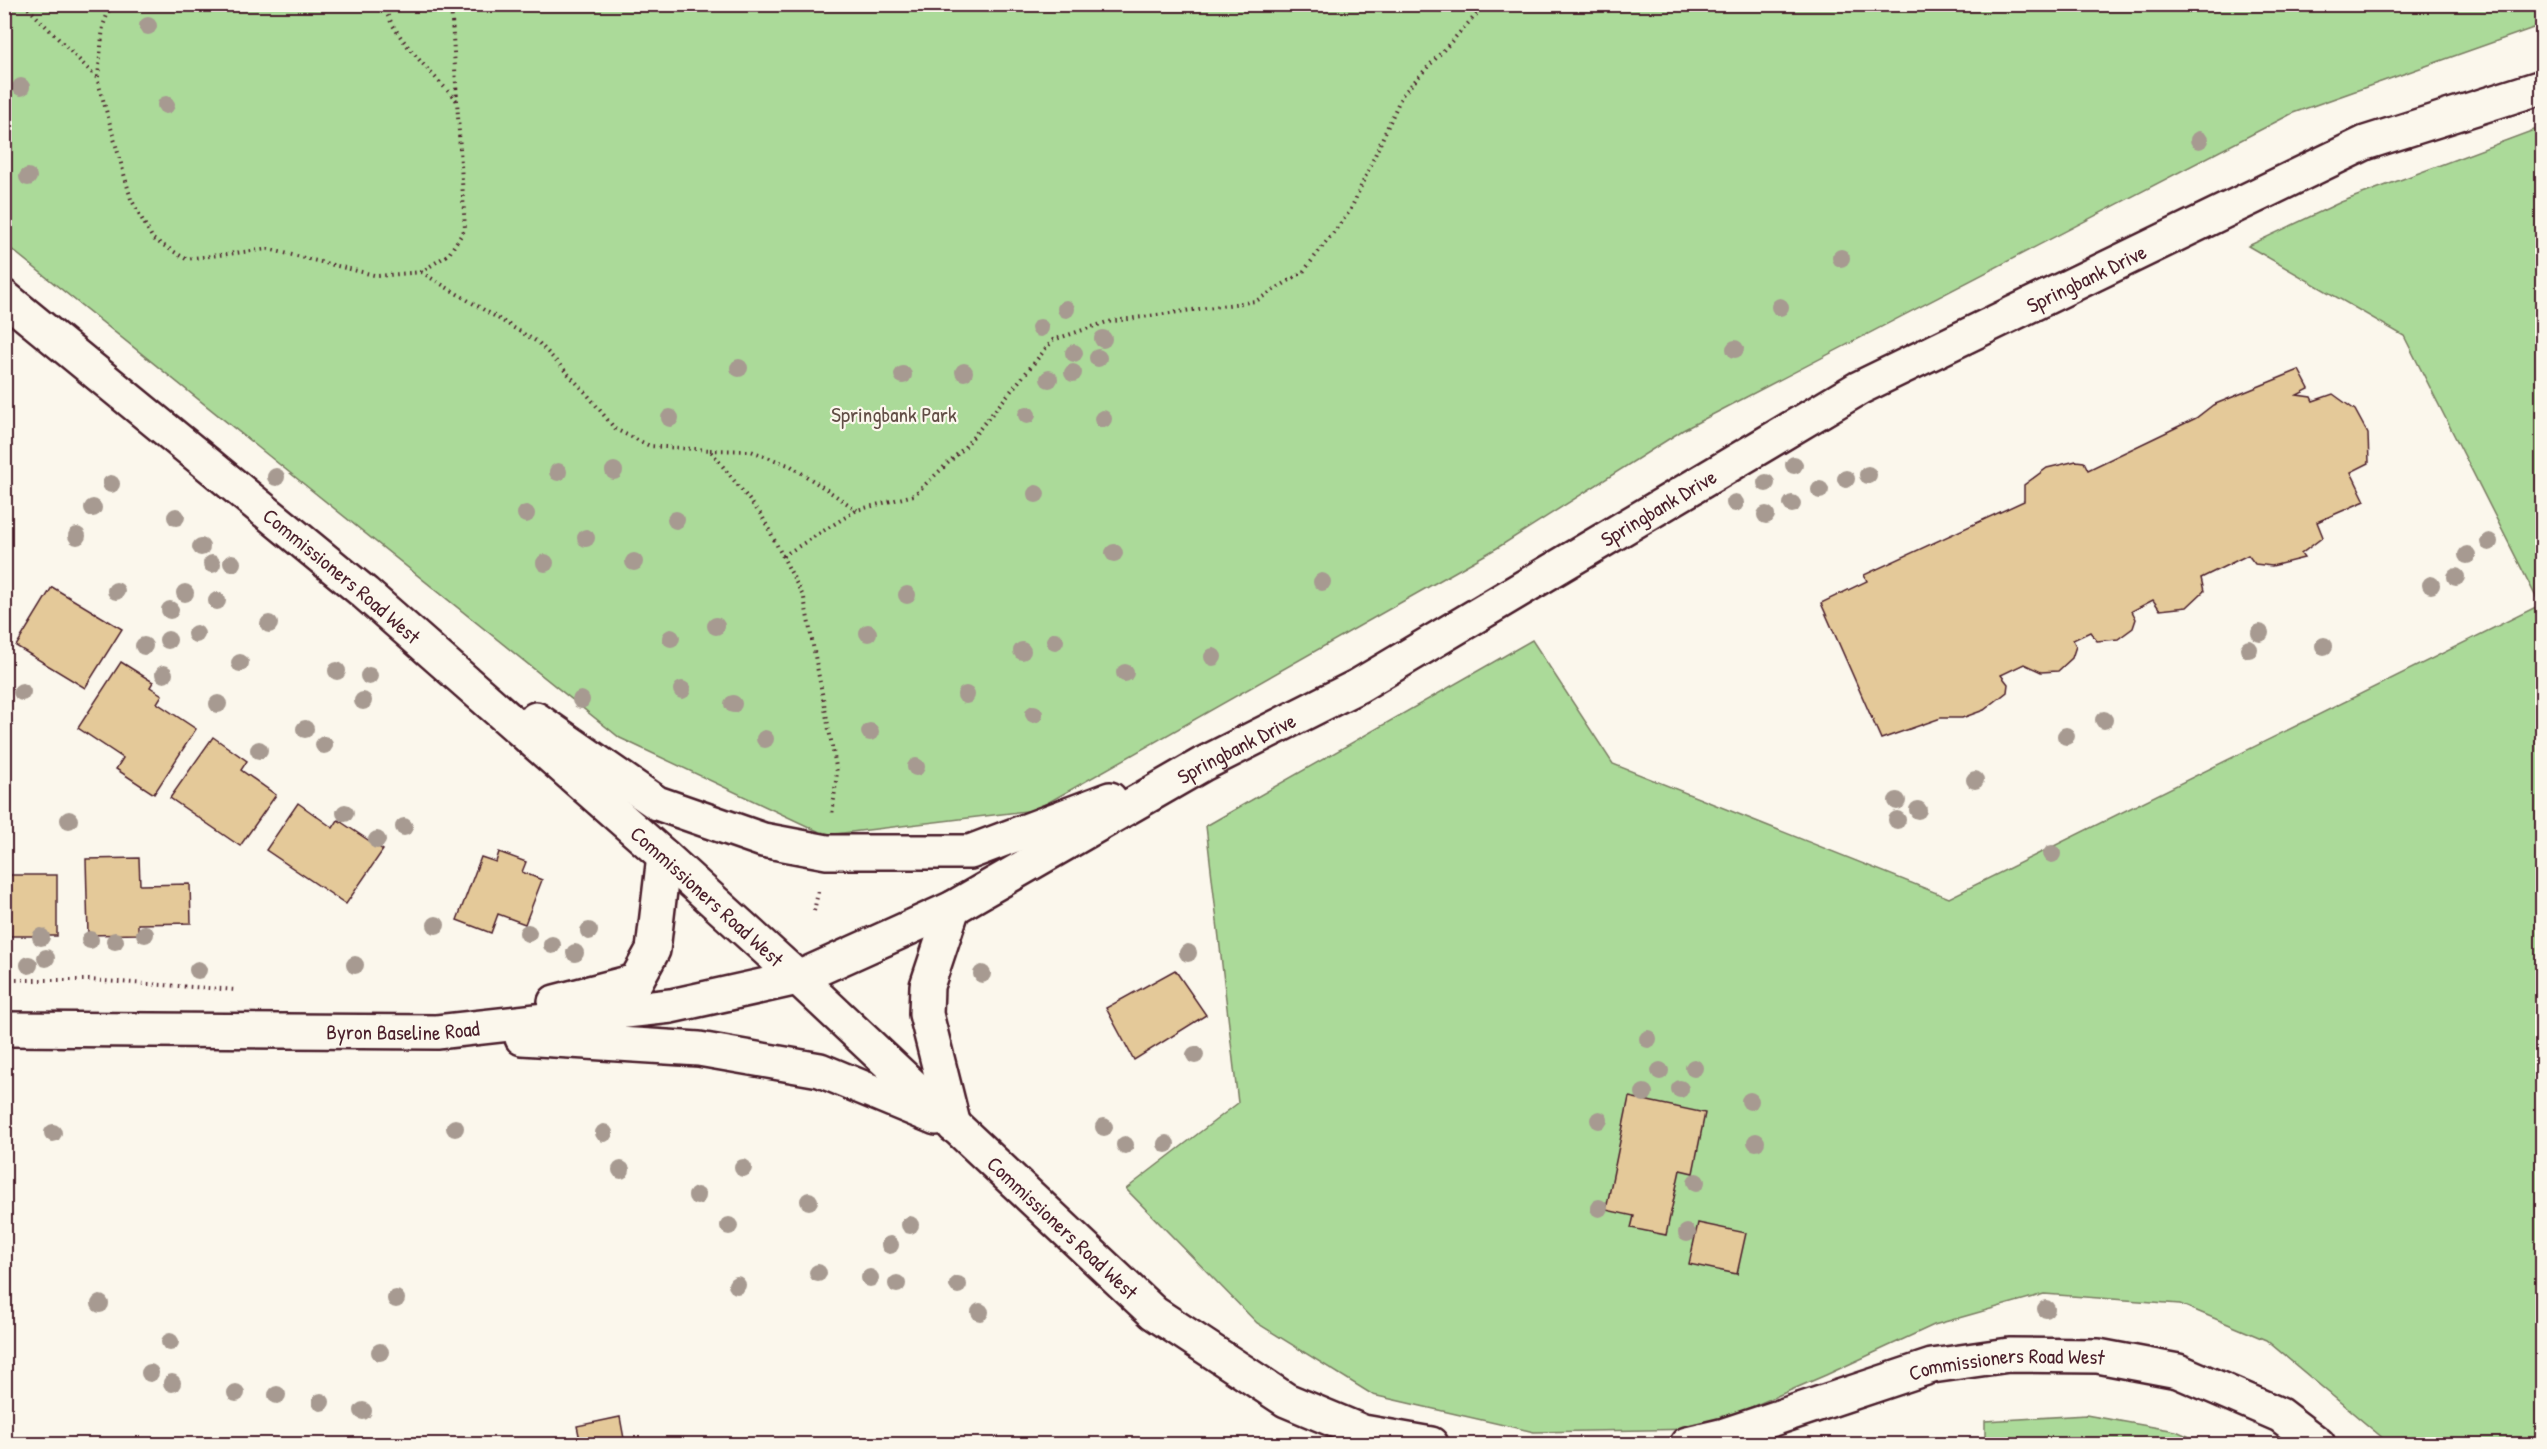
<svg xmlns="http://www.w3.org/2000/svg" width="2547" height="1449" font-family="'Patrick Hand',sans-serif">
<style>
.green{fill:#abda99;stroke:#7a7c62;stroke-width:1.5}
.building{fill:#e4c999;stroke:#4a1f2b;stroke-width:1.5}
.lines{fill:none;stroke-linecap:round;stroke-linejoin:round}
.secondary-casing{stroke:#4a1f2b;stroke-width:38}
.path{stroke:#4a1f2b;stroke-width:4;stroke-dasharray:1.5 4.5;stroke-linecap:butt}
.secondary{stroke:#fbf7ec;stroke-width:33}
.tree{fill:#a79a91}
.labels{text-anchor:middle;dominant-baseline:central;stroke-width:4.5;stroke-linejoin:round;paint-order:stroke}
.street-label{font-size:21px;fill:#4a1f2b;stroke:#fbf7ec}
.park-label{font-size:21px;fill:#624e46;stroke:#fbf7ec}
</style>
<rect width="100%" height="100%" fill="#fbf7ec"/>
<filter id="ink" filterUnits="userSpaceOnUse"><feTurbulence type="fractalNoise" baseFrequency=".0167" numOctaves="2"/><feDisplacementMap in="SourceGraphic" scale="12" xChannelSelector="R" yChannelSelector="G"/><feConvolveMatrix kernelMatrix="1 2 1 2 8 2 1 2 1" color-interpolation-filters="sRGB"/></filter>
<g filter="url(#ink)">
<!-- green -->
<g class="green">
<path d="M2542,4V25L2293,113L1683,430L1497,548L1035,810L826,835L620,738L5,244L4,5Z"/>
<path d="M2542,127V1444H2390L2266,1340L2180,1304L2044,1294L1934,1325L1826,1375L1700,1429L1534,1432L1373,1395L1257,1323L1126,1189L1238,1103L1206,826L1532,640L1613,764L1949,898L2540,605L2404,336L2248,246L2341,202Z"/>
<path d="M2086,1415L2176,1431L2206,1444H1985V1421Z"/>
</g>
<!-- building -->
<g class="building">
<path d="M2299,370L2309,389L2297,395L2311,397L2313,401L2333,394L2355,410L2368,434L2369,463L2351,472L2365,501L2317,522L2323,537L2301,554L2304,558L2272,566L2255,564L2248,555L2201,578L2204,591L2187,607L2160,610L2153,600L2132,611L2136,619L2133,628L2118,639L2097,641L2090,632L2073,640L2076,646L2072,658L2058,671L2041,672L2024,664L2001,675L2008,684L2007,692L1984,710L1962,718H1941L1881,739L1821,603L1867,581L1864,575L2024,501V485L2047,468L2076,461L2084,462L2088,470L2196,418L2213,405Z"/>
<path d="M52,587L122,629L85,688L16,646Z"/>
<path d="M121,662L153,682L150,687L162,695L157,703L196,729L154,794L116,769L123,758L78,728Z"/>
<path d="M213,737L247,761L241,770L276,795L240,846L170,798Z"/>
<path d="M298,803L333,828L338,820L383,850L346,904L266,850Z"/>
<path d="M499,852L526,862L522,872L542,880L525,924L498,914L491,933L457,920L481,857L496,862Z"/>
<path d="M139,858L140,885L190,884L191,923L138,924V934L88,935L86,859Z"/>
<rect x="4" y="875" width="53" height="61"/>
<path d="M1175,970L1206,1015L1134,1060L1106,1008Z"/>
<path d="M1629,1097L1705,1113L1693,1173L1680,1170L1666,1235L1631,1228L1634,1216L1606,1210Z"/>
<path d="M1698,1223L1746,1233L1737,1274L1689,1264Z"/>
<path d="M620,1417L625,1444H581L577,1426Z"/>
</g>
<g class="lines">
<!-- secondary casing -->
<g class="secondary-casing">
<g id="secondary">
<path id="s1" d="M4,297L365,593L664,856L798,978L1154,1313L1286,1400L1363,1432L1431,1444"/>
<path d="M536,719L657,803L763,840L827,852H970L1110,799"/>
<path d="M953,908L927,986L926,1014L954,1126"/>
<path d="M555,1002L636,981L653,950L664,856"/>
<path id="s2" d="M4,1029L437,1032L671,1006L798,978L953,908L1203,764L1358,686L1859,388L2365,143L2542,87"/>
<path d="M522,1038L699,1049L820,1070L936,1118"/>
<path id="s3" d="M1687,1444L1725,1435L1932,1366L2009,1355L2098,1356L2178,1371L2280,1415L2318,1444"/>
</g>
</g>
<!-- path -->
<g class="path">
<path d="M24,4L97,78L131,199L153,239L186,259L268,249L378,276L421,272L449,254L465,229L451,4"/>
<path d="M384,4C389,33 437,78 457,101"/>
<path d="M98,77L103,26L111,4"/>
<path d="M421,272L539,343L587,394L615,429L650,446L710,450L762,516L804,598L837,772L832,816"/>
<path d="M710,450L751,451L791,466L857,510"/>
<path d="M783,556L857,510L914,495L963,449L1053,340L1107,322L1256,301L1303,272L1350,211L1402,95L1486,4"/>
<path d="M814,911L819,888"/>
<path d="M4,980H89L237,990"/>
</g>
<!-- secondary -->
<use href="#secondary" class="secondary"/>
</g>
<!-- trees -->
<g class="tree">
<circle cx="148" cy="26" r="9"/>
<circle cx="21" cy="87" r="9"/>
<circle cx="166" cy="105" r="9"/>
<circle cx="2199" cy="140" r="9"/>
<circle cx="28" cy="177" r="9"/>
<circle cx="1841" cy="258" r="9"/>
<circle cx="1780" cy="307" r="9"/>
<circle cx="1066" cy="309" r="9"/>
<circle cx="1040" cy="328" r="9"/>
<circle cx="1103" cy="339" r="9"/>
<circle cx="1735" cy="349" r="9"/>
<circle cx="1074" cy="353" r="9"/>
<circle cx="1098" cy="358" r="9"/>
<circle cx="739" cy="368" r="9"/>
<circle cx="964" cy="372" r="9"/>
<circle cx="1073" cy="373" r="9"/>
<circle cx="903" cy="375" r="9"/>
<circle cx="1049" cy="379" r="9"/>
<circle cx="1027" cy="415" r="9"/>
<circle cx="670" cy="418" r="9"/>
<circle cx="1103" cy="419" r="9"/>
<circle cx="1794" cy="465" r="9"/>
<circle cx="614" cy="471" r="9"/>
<circle cx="558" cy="472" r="9"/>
<circle cx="1868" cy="475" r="9"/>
<circle cx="276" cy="477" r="9"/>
<circle cx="1846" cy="479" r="9"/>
<circle cx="1766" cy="483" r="9"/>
<circle cx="111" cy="484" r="9"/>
<circle cx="1820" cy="490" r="9"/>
<circle cx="1036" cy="494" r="9"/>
<circle cx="1735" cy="503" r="9"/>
<circle cx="1792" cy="504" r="9"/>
<circle cx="93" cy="508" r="9"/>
<circle cx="526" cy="514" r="9"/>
<circle cx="1766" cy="515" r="9"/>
<circle cx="176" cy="517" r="9"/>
<circle cx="676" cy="520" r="9"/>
<circle cx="77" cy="536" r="9"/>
<circle cx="586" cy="538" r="9"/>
<circle cx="2489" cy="542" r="9"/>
<circle cx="201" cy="547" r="9"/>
<circle cx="1114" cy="553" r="9"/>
<circle cx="2467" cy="555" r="9"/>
<circle cx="634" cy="562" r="9"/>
<circle cx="232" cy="563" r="9"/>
<circle cx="545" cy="563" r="9"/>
<circle cx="212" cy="564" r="9"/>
<circle cx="2456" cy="577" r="9"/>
<circle cx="1322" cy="582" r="9"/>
<circle cx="2431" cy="585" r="9"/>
<circle cx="116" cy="591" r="9"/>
<circle cx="185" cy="593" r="9"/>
<circle cx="907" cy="595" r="9"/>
<circle cx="217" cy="601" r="9"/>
<circle cx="170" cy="610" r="9"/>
<circle cx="269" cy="624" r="9"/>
<circle cx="716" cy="626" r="9"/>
<circle cx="868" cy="633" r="9"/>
<circle cx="2260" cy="633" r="9"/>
<circle cx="196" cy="634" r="9"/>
<circle cx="671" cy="638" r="9"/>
<circle cx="168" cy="640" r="9"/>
<circle cx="1055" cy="641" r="9"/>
<circle cx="144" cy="646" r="9"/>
<circle cx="2324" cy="646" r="9"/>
<circle cx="2249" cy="649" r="9"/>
<circle cx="1022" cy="651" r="9"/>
<circle cx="1213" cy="657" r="9"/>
<circle cx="240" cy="663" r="9"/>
<circle cx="337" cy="671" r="9"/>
<circle cx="1125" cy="673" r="9"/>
<circle cx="164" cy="674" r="9"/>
<circle cx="369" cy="676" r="9"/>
<circle cx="682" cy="690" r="9"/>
<circle cx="22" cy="692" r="9"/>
<circle cx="966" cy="695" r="9"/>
<circle cx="581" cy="700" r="9"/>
<circle cx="363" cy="701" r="9"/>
<circle cx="218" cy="704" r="9"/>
<circle cx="733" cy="704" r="9"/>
<circle cx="1034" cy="714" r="9"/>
<circle cx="2104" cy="720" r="9"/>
<circle cx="305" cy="729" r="9"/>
<circle cx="870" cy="732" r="9"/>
<circle cx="2066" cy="736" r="9"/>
<circle cx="765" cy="739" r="9"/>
<circle cx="324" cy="745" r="9"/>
<circle cx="259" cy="750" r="9"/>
<circle cx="916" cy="767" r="9"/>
<circle cx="1975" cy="780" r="9"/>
<circle cx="1897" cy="801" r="9"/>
<circle cx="1918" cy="810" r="9"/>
<circle cx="345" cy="813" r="9"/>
<circle cx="69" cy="820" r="9"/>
<circle cx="1897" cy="820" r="9"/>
<circle cx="404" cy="827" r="9"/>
<circle cx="377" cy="840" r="9"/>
<circle cx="2052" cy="854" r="9"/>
<circle cx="436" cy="925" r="9"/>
<circle cx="589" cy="931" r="9"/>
<circle cx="528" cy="933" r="9"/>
<circle cx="145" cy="934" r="9"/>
<circle cx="41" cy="937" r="9"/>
<circle cx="90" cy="940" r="9"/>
<circle cx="115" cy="941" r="9"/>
<circle cx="552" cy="945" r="9"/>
<circle cx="575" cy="953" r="9"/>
<circle cx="1188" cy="953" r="9"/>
<circle cx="46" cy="958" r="9"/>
<circle cx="29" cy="965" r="9"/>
<circle cx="355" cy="965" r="9"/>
<circle cx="198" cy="970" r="9"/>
<circle cx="982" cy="974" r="9"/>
<circle cx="1648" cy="1039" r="9"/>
<circle cx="1195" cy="1055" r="9"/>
<circle cx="1694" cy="1068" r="9"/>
<circle cx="1660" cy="1071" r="9"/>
<circle cx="1680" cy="1089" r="9"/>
<circle cx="1644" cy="1093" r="9"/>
<circle cx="1750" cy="1101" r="9"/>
<circle cx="1599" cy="1120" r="9"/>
<circle cx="1104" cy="1127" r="9"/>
<circle cx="455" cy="1128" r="9"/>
<circle cx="53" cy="1133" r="9"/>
<circle cx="604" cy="1133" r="9"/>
<circle cx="1756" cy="1142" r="9"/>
<circle cx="1166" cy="1144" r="9"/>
<circle cx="1125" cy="1145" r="9"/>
<circle cx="743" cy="1168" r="9"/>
<circle cx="621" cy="1170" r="9"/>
<circle cx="1696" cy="1182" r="9"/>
<circle cx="697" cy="1196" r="9"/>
<circle cx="809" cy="1201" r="9"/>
<circle cx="1599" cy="1208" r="9"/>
<circle cx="910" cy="1225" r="9"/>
<circle cx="729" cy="1226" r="9"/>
<circle cx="1687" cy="1233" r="9"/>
<circle cx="890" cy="1245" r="9"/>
<circle cx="818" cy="1273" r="9"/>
<circle cx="870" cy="1278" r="9"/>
<circle cx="897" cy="1284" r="9"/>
<circle cx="737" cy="1285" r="9"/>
<circle cx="958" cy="1285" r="9"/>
<circle cx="396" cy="1299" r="9"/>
<circle cx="100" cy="1304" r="9"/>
<circle cx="2046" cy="1309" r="9"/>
<circle cx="980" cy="1312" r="9"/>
<circle cx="170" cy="1342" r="9"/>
<circle cx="380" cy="1352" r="9"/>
<circle cx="150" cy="1373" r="9"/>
<circle cx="172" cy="1383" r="9"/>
<circle cx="236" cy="1393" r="9"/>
<circle cx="277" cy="1395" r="9"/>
<circle cx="321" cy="1402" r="9"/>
<circle cx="363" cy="1411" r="9"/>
</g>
</g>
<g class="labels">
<!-- street labels -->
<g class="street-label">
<text stroke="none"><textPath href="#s2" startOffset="2266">Springbank Drive</textPath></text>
<text stroke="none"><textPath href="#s2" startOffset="1780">Springbank Drive</textPath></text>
<text stroke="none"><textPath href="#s1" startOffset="438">Commissioners Road West</textPath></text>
<text stroke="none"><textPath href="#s2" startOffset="1294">Springbank Drive</textPath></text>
<text stroke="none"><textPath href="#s1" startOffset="924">Commissioners Road West</textPath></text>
<text stroke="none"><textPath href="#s2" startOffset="399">Byron Baseline Road</textPath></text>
<text stroke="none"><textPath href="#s1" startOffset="1410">Commissioners Road West</textPath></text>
<text stroke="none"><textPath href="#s3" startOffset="332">Commissioners Road West</textPath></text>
</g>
<!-- park labels -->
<g class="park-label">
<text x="894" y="414">Springbank Park</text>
</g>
</g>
<!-- margin -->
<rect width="2547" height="1449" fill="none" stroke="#fbf7ec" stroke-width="24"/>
<rect x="12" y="12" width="2523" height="1425" fill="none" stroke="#4a1f2b" stroke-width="2" filter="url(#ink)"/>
</svg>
